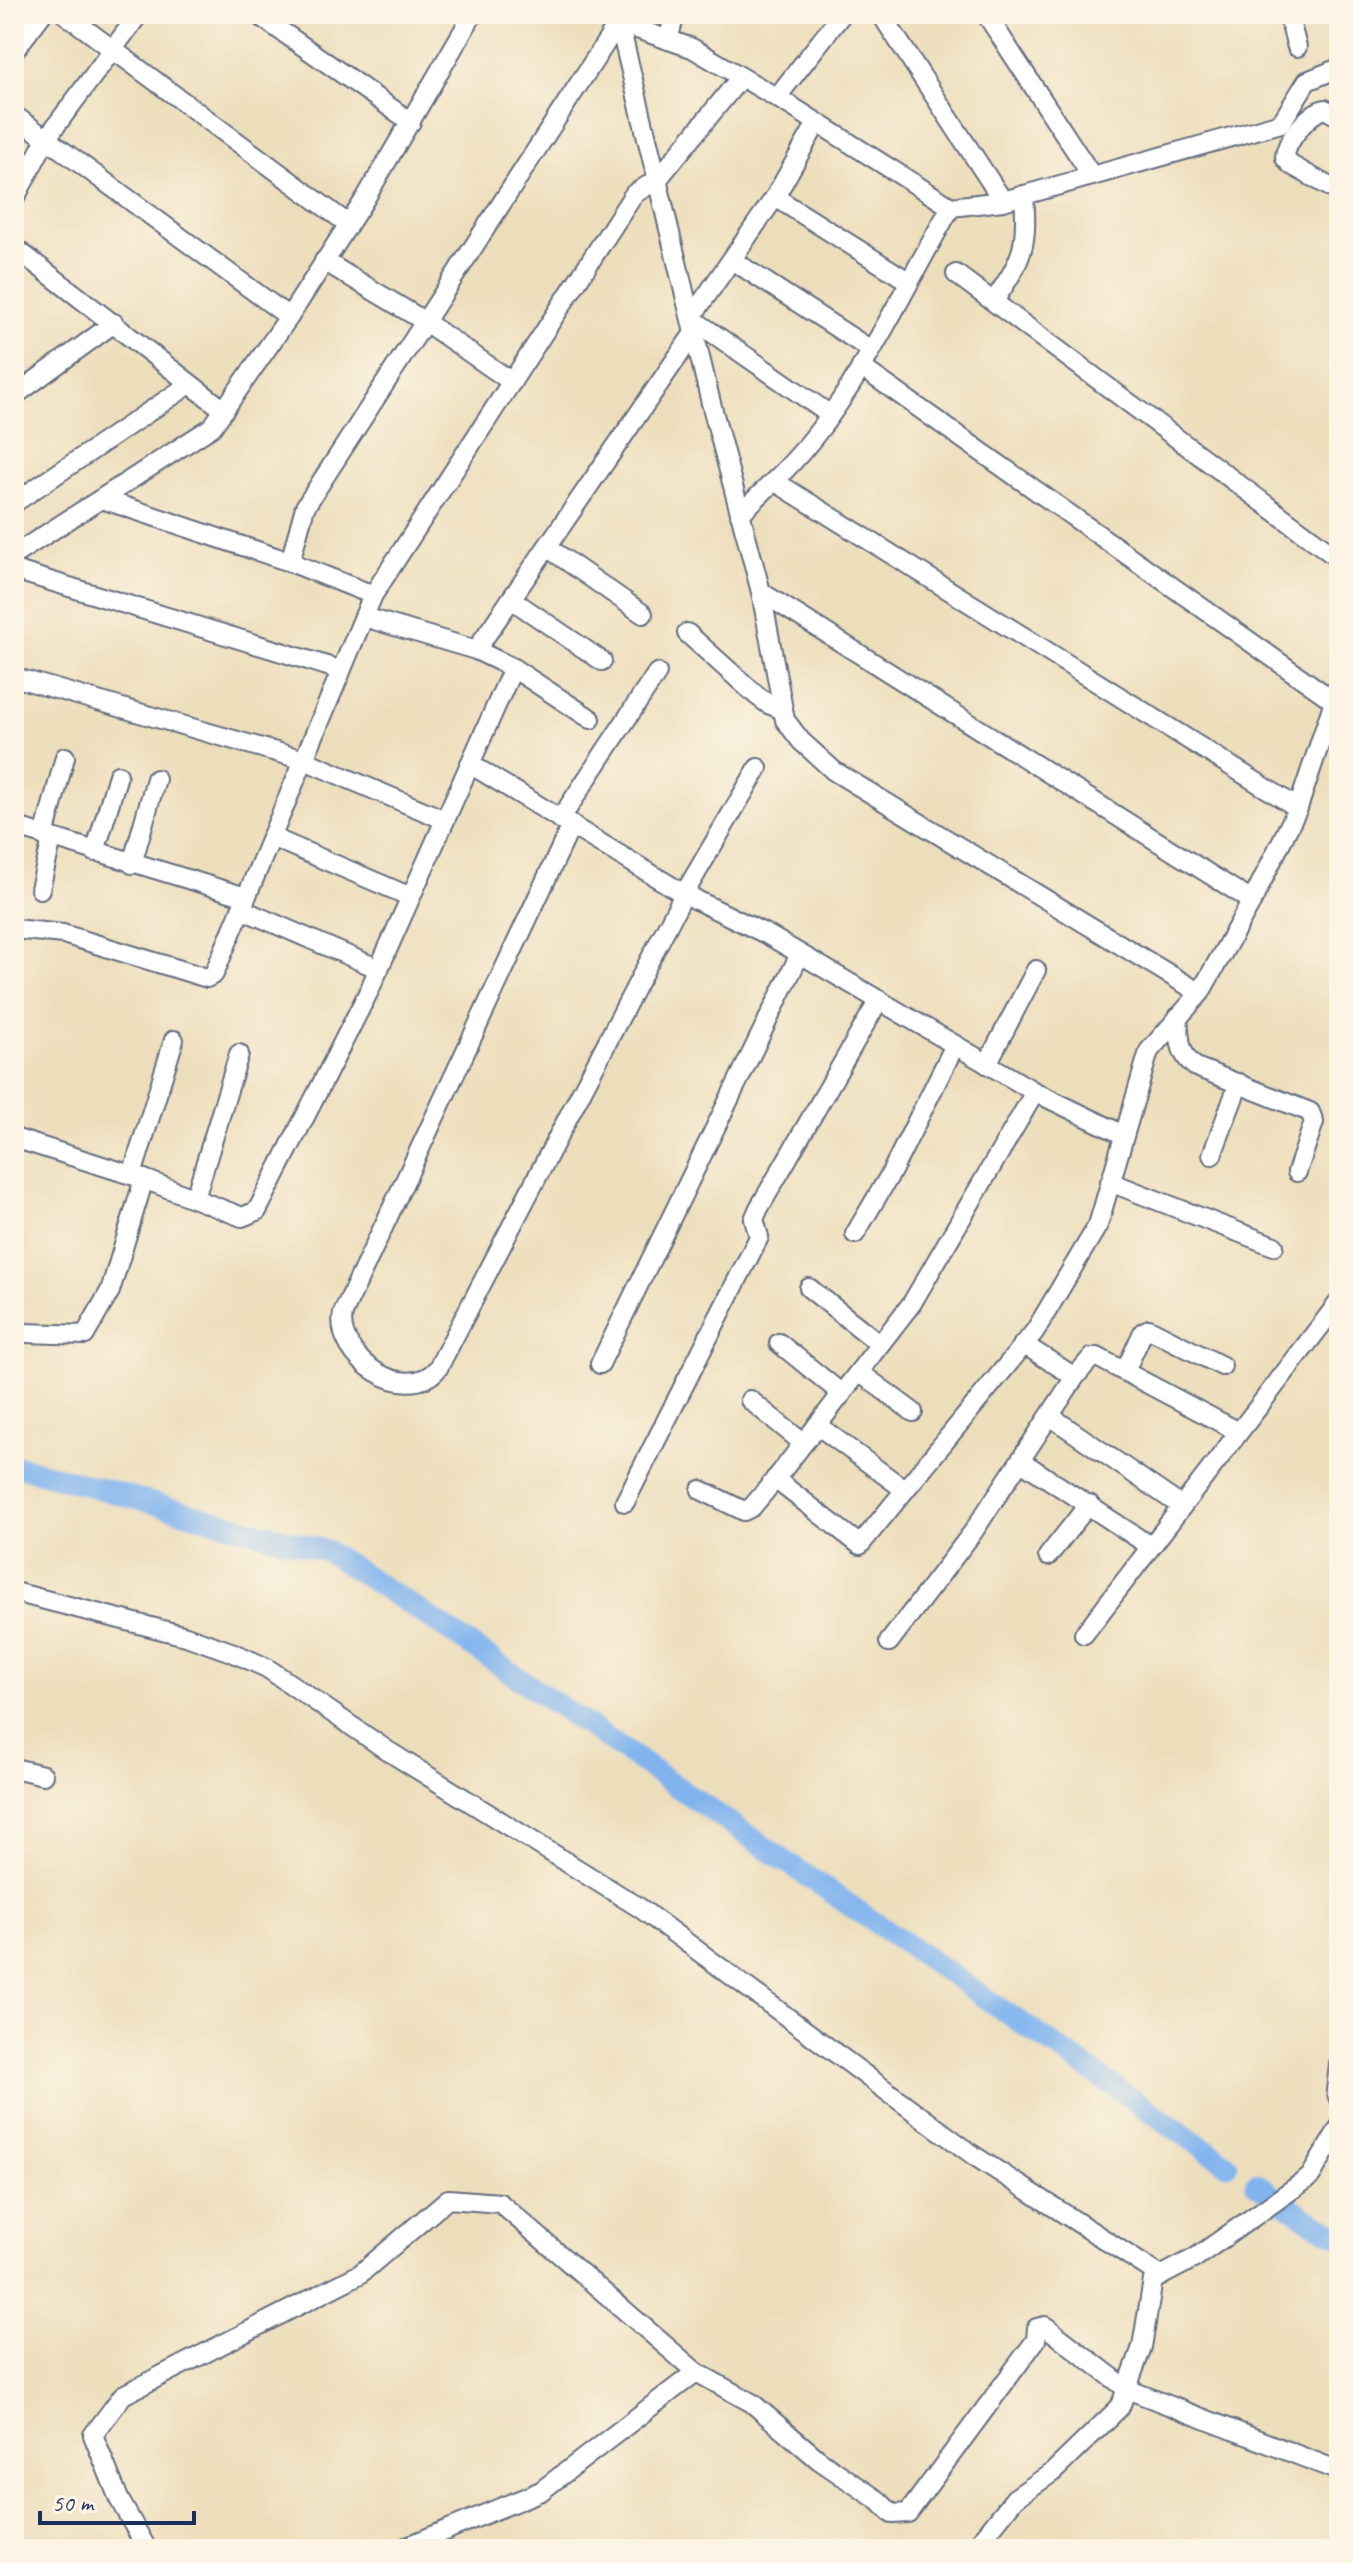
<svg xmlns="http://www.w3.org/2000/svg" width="1353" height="2563" font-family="Caveat,sans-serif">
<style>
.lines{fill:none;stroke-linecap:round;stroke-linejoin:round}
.canal{stroke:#81b4ee;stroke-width:22}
.street-casing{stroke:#646c7f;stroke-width:22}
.street{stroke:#fff;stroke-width:18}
</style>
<rect width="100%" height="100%" fill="#fcf5e5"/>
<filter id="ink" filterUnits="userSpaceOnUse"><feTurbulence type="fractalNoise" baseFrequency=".0125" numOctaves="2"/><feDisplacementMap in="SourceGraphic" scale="16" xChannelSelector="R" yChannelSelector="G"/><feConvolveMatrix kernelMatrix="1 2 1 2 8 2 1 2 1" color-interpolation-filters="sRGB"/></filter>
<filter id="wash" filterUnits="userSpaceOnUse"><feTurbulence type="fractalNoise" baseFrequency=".006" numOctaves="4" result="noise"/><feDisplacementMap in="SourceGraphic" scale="32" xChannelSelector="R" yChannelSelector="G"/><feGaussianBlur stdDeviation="1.8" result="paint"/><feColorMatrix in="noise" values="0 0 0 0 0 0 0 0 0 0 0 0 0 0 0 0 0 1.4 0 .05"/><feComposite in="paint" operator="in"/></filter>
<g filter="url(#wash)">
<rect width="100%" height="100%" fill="#eddebb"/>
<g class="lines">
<!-- canal -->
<g class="canal">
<path d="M14,1465L327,1551L444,1627L1227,2164"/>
<path d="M1256,2183L1306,2218L1339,2236"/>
</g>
</g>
</g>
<g filter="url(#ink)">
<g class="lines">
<!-- street casing -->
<g class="street-casing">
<g id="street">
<path d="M65,14L348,224"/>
<path d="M257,14L411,122"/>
<path d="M594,14L692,48L791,106L951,207C897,299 852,407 774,481L1298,808"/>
<path d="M881,14L1003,201"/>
<path d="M986,14L1092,176"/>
<path d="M1288,14L1297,47"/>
<path d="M619,22L711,403L761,592L785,720L801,741L834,771L1200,993"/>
<path d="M668,40L675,14"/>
<path d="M14,51L42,14"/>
<path d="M777,97L842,14"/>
<path d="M14,115L289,317"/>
<path d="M1339,117L1325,109C1309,112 1285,142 1285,158L1291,165L1339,192"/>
<path d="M817,123L775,197L691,318L829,414"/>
<path d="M775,197L908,281"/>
<path d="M14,200L46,139L139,14"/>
<path d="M951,207L1003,201L1281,123L1307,81L1339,68"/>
<path d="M14,247L224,410"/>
<path d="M732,260L871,350"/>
<path d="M324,261L424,321L512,382"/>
<path d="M956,274L1339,559"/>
<path d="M994,301C1023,258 1028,247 1024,195"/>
<path d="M861,367L1334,701"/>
<path d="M14,396L114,323"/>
<path d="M102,499L290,562L373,595"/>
<path d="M14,503L190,384"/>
<path d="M740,514L774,481"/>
<path d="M547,547L643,614"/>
<path d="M14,555L212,427L289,317L365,199L473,14"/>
<path d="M290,562L305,507L619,22L618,17"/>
<path d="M14,570L340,670"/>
<path d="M761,592L1252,901"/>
<path d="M511,599L602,661"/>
<path d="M364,617L476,650L513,668L591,719"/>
<path d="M687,633L756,695L768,704L783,710"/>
<path d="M476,650L694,333"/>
<path d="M14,677L304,760L445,820"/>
<path d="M470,764L513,668"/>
<path d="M561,818L657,673"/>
<path d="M572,824L343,1313C334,1358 407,1406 438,1368L684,894L768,935L1035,1092L1124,1135"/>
<path d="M14,826L246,897"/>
<path d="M44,836L65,757"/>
<path d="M271,837L411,897"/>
<path d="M95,852L118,775"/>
<path d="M132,864L156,779"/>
<path d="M40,889L52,839"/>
<path d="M241,909L379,969"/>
<path d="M14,929L63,934L207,978L214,974L373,595L634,194L658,179L741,77"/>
<path d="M1178,1017C1180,1036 1178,1055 1196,1067L1310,1112L1314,1122L1297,1172"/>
<path d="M987,1064L1036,970"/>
<path d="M14,1138L144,1179L242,1217L257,1211L368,993L470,764L684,894L758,768"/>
<path d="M1212,1155L1239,1083"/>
<path d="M132,1175L174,1040"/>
<path d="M1110,1182L1274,1246"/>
<path d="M195,1198L239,1054"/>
<path d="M855,1234L891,1173L955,1045"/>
<path d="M809,1288L880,1344"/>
<path d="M14,1329L26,1333L85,1335L110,1291L144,1179"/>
<path d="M779,1343L842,1394"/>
<path d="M1023,1344L1075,1377L1091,1358L1097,1357L1237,1431"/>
<path d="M600,1364L800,954"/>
<path d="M1125,1371L1143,1332L1149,1329L1222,1366"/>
<path d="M859,1372L913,1412"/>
<path d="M750,1400L803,1443"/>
<path d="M1050,1416L1181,1506"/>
<path d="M817,1425L905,1490"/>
<path d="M1021,1461L1150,1546"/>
<path d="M775,1479L860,1545L1035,1331L1098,1225L1149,1051L1200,993L1252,901L1298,808L1334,701L1339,692"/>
<path d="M701,1490L744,1511L752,1507L778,1476L912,1303L1035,1092"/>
<path d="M625,1502L759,1237L754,1219L759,1208L879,1000"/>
<path d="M1048,1556L1089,1504"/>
<path d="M14,1592L186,1636L234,1653L267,1668L388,1751L640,1908L973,2155L1161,2276"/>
<path d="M1084,1634L1339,1302"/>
<path d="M889,1642L973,1532L1075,1377"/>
<path d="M14,1768L43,1775"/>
<path d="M1339,2064L1336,2091L1339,2099"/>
<path d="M147,2549L119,2499L93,2435L123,2395L360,2274L448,2199L500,2203L696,2372L752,2403L819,2460L879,2501L892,2514L908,2513L1036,2340L1037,2328L1045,2326L1127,2389L1339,2471"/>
<path d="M401,2549L541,2491L696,2372"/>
<path d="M974,2549L1015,2498L1053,2472L1120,2407L1142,2347L1153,2280L1195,2258L1310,2177L1339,2128"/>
</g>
</g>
<!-- street -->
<use href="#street" class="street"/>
</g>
</g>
<!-- margin -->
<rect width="1353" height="2563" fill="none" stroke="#fcf5e5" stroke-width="48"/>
<!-- scale -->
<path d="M40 2511v12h154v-12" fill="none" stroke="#1b2f5e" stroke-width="4"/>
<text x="52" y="2511" font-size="24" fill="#1b2f5e" stroke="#fcf5e5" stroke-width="6" paint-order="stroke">50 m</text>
</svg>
